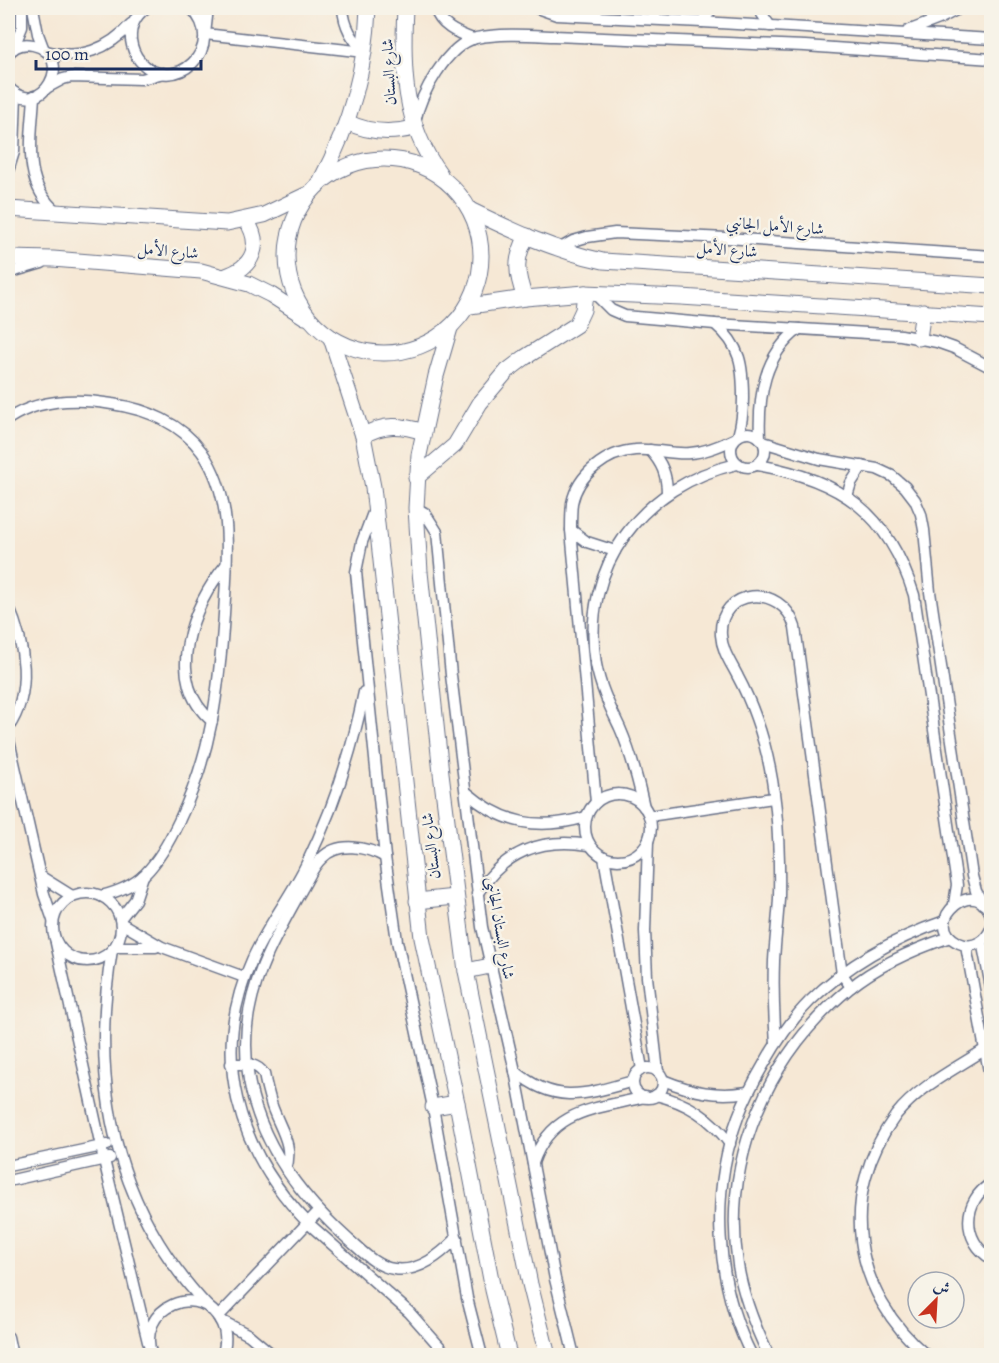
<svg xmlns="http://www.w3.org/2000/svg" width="999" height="1363" font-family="Alegreya,Amiri,serif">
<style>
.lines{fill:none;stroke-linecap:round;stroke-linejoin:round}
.street-casing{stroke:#687088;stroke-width:13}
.secondary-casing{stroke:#687088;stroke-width:17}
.street{stroke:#fff;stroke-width:10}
.secondary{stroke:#fff;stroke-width:15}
.labels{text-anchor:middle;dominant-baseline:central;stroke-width:5;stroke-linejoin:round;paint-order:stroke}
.street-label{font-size:16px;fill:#1b2f5e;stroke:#f7f3e8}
</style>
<rect width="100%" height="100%" fill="#f7f3e8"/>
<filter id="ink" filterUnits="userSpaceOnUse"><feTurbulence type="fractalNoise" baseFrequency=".0167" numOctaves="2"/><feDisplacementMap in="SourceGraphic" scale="12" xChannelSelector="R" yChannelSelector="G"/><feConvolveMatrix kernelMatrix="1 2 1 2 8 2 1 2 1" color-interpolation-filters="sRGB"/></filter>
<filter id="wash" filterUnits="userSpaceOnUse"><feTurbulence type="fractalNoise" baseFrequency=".008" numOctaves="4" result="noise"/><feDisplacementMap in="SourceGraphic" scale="24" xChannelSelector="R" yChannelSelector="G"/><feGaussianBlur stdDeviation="1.35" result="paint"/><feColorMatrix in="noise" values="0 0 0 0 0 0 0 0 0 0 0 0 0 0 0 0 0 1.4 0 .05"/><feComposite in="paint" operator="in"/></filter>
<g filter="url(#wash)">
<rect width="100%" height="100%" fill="#f6e8d5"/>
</g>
<g filter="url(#ink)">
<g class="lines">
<!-- street casing -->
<g class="street-casing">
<g id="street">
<path d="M33,8L38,34L44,50"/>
<path d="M146,8C135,16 130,27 131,40C132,48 135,55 140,61C173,98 230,47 191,8"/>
<path d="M208,8L205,34L365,52"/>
<path d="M343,8C344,26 352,39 365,52"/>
<path d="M435,8C440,26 457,33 473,39"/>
<path d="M537,8L557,15L702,22L992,39"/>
<path d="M758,8L770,26"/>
<path d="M702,22L713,8"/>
<path d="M908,31L939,19L960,8"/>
<path d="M13,49L22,27V8"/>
<path d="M46,51C79,61 109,49 131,24"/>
<path d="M8,54C14,46 23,43 33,45C78,55 41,123 8,87"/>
<path d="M48,87L63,79L71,77L142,79L163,73"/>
<path d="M34,96C32,137 21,183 57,212"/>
<path d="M415,122C420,95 447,45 476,38C501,33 529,35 554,36L805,46L992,59"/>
<path d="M8,171L14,152L16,94"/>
<path d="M559,249L573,241L587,237L615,233L727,238L992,256"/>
<path d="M8,273L42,263"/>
<path d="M594,293L611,310L625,316L715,324L901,335L937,342L954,348L992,368"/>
<path d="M715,324C741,346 743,366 743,398C743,411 742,423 738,436"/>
<path d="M8,419C38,399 77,398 112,404C146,409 181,423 202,452C235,499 227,560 224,614C219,689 212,753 179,821C170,840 160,859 145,874C133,886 117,892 101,896"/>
<circle cx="748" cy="450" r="17"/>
<path d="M760,438C758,396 764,355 799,329"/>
<path d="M763,442L819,459L877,469L892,476L905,487L915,500L921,514L924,530L930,592L972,876L976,891L983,904"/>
<path d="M650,450C662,463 667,475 667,493"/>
<path d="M758,465C841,480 888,512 914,595L957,885L954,904"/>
<path d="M847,496L851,483L862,466"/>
<path d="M416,508L425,513L437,532L451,675L482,927L515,1071L555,1279L574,1356"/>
<path d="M374,510L362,542L356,572L385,857L397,941L433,1107L467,1298L482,1356"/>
<path d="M571,530L587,542L615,551"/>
<path d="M8,605C25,644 33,692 8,728"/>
<path d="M364,692C352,752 333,810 306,865C290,898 267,926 252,960C209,1055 237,1150 308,1223L409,1312L448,1356"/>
<path d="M212,721C163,680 192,605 226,565"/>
<path d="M8,736L44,894L53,920"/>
<path d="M466,792C503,824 538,831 586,817"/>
<circle cx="618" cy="827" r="33"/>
<path d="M596,802L571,530C571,521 571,512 572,503C578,474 607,452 635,450C654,448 672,455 690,453C706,452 720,446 734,439"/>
<path d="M644,807C638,780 631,753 620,728C610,707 600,687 596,664C580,566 643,485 737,464"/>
<path d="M649,816L773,798"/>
<path d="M648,841L645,931L647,977L658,1072"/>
<path d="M385,857C367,847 338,841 322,858C313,866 308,879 302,889C274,939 246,986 246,1045C246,1124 292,1189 349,1240C362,1251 376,1267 394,1269C419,1273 441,1254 457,1238"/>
<path d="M604,857L642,1069"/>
<path d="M40,876L72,896"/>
<circle cx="87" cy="927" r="34"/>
<path d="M477,894C504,852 540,837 589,845"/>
<path d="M120,919L135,900L143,876"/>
<path d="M992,919C980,870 917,923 959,943C973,950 987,941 992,926"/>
<path d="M121,923L162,947L244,977"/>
<path d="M982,941L992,992"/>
<path d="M56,943L104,1160L148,1342"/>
<path d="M966,946L992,1088"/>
<path d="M115,947H156"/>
<path d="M112,950C89,1085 114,1208 210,1309"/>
<path d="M776,1043C774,1016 773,989 774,961C775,940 778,919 779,898C780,839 777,775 756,718C751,704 745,690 738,677C731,663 722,651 721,635C718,588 782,582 795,627L842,974L851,987"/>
<path d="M231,1064C244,1064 256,1062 264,1074C266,1085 269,1096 272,1106C280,1129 294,1145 286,1169"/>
<circle cx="648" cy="1083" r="15"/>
<path d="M515,1071C556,1106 587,1094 633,1081"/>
<path d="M663,1080C692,1092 717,1097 748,1092"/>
<path d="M656,1095C688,1103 710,1117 730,1144"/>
<path d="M533,1163C551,1109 596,1109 645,1097"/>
<path d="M8,1166L107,1145"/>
<path d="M8,1181L110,1158"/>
<path d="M992,1183C962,1200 961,1241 992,1259"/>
<path d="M218,1317L318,1212"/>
<path d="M220,1320L249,1335L274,1356"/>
<path d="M8,1337L12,1356"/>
<path d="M152,1356C134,1307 202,1279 222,1324C227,1334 226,1345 222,1356"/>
<path d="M256,1356L273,1355"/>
<path d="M752,1356C715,1284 710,1192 738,1117C745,1098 754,1081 764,1064C777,1041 791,1020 810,1001C848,964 895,938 945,921"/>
<path d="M769,1356C755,1327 743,1297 738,1265C722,1159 768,1055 850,988C879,964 915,949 950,937"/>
<path d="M927,1356C852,1293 837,1195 896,1115C918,1087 955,1069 984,1050"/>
</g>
</g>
<!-- secondary casing -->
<g class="secondary-casing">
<g id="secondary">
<path d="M405,8C402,68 403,124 440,174"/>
<path d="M347,122C369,133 390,134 414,128"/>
<circle cx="384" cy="256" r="97"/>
<path d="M321,180C350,125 366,69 368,8"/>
<path d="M8,209L227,223L264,215L306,195"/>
<path d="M470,210C513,231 556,251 603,261L992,286"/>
<path d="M8,258L53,259L201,271L249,284L271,295L305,317"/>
<path d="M226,276C253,267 263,245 246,220"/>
<path d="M525,298C516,273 514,260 527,236"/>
<path d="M470,306L525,298L585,293L681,297L992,317"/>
<path d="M450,328L436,376L419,455L416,508L420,572L441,773L466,971L530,1284L548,1356"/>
<path d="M331,338L363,436L373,487L422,938L457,1103L493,1290L509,1356"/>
<path d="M919,338L923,311"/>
<path d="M363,436C383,423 402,425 424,432"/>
<path d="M416,478L455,445L480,403L507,371L524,358L576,325L583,310L585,293"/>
<path d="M417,901L455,897"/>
<path d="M466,971L490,966"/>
<path d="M433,1107L457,1103"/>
</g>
</g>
<!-- street -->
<use href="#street" class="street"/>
<!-- secondary -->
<use href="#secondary" class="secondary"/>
</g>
</g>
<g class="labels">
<!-- street labels -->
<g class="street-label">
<text transform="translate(389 72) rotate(-93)">شارع البستان</text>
<text transform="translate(775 226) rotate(4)">شارع الأمل الجانبي</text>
<text transform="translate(727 250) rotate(4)">شارع الأمل</text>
<text transform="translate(168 251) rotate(5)">شارع الأمل</text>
<text transform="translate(431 846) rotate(-97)">شارع البستان</text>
<text transform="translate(500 928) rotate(80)">شارع البستان الجانبى</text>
</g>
</g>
<!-- margin -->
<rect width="999" height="1363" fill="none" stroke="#f7f3e8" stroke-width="30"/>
<!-- north arrow -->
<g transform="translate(936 1300) rotate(24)"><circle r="28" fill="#f7f3e8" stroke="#9fa5b1" stroke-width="1.5"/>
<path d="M0-4.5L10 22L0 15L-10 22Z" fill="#c8321e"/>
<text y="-9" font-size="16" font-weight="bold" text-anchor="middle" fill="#1b2f5e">ش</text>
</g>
<!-- scale -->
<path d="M36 60v9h165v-9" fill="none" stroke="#1b2f5e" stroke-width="3"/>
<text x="45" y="60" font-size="18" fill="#1b2f5e" stroke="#f7f3e8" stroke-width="4.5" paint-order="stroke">100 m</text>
</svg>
